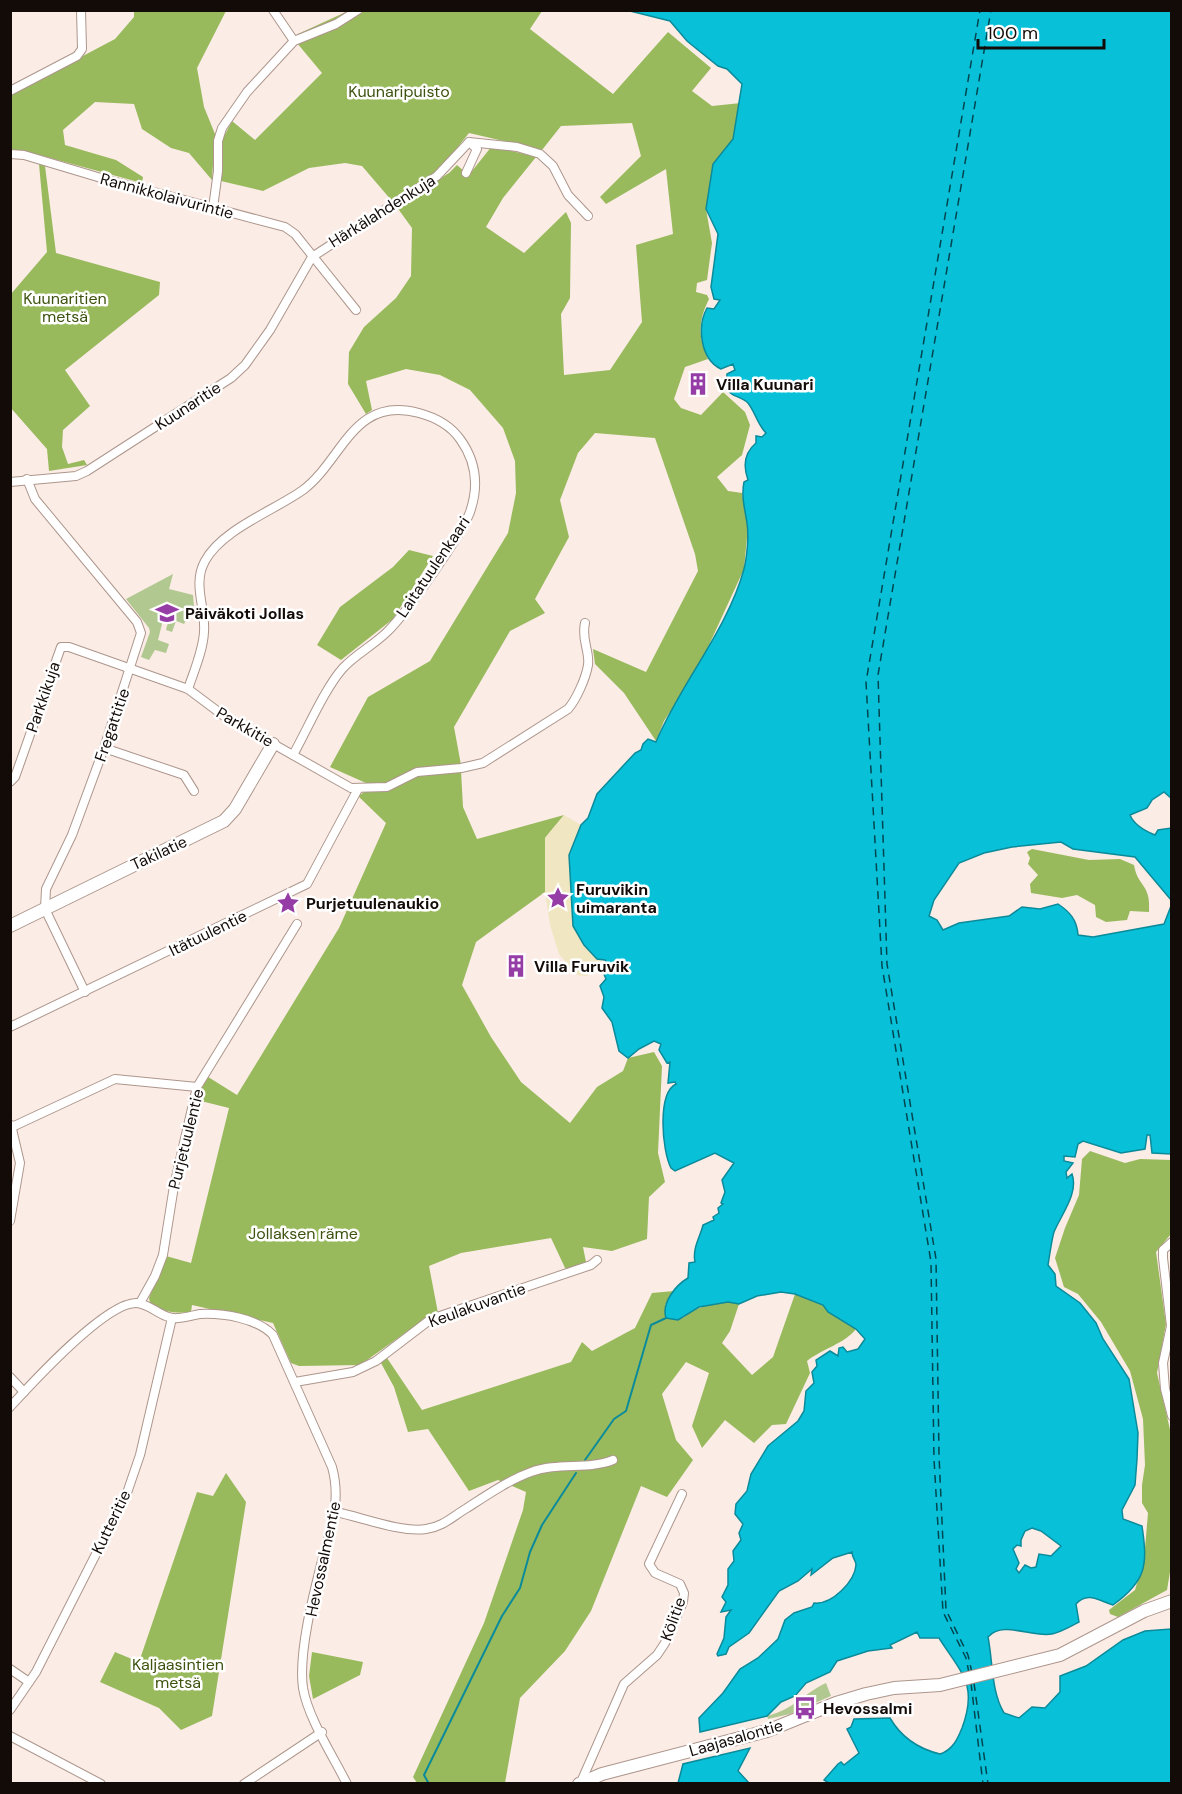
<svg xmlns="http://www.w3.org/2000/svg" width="1182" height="1794" font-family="'DM Sans',sans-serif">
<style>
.green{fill:#b2c891}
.forest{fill:#98ba5c}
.sand{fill:#f0e6c1}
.water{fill:#08c1d9;stroke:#0b8a9a;stroke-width:1.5;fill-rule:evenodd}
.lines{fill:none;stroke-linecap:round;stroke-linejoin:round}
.stream{stroke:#0b8a9a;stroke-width:2}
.ferry{stroke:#00454f;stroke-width:1.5;stroke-dasharray:8 6;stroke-linecap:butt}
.street-casing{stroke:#ad968c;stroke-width:10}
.secondary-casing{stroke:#ad968c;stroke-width:14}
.street{stroke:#fff;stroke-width:8}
.secondary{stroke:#fff;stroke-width:12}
.labels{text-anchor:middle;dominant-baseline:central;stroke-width:5;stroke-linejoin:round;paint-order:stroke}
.park-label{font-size:16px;fill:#3e530f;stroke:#fff}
.street-label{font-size:16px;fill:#130b08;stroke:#fff}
.poi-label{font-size:16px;font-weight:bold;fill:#130b08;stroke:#fff;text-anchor:start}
</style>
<rect width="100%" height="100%" fill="#fbece6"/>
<!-- green -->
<g class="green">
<path d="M173,574L169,589L193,595L194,607L184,624L176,621L172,632L166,630L168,622L163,620L158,640L169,644L166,653L155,650L149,660L141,657L150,632L149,628L126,599Z"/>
<path d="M826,1683L831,1696L790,1714L768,1719L767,1716C794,1709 803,1694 826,1683Z"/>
</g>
<!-- forest -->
<g class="forest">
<path d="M134,11H226L197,68L204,107L215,134L212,180L189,153L171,148L142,129L134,104L95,102L63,130L65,145L116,160L143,177L142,183L28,152H11V94L115,39L134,17Z"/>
<path d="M348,11H542L530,29L613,94L668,32L711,68L692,91L712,106L741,103L733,140L713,164L706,209L712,243L707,280L697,283L696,292L707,295L709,299C698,321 698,337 708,359L685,367L674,399L681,408L701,415L723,392L745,412L750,425L742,455L717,477L728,491L742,493L748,526L744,569L697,671L664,721L656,741L624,693L595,664L593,649L646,672L698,571L695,554L655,438L595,433L578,453L560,500L569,537L535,599L545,613L510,631L454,727L461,765L414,769L386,783H366L330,767L368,697L430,661L508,533L516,493L515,461L503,428L470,390L440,375L406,369L366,381L372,410L366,414L348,384L349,352L364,327L396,298L411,276L412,228L396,206L449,173L457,165L466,173L472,171L492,146L536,157L503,198L486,227L524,253L566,212L571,223L570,298L561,314L564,375L610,370L642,322L636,245L673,234L666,169L606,204L600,197L641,156L632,123L561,126L542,150L469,133L436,174L392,201L362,166L345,163L309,168L263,191L221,181V142L232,121L255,140L322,73L297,43L298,34Z"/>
<path d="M39,164L45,166L56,253L160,282L159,295L65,370L90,406L63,430L62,447L68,464L84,460L87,465L49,471L47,449L10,407L11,294L47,252Z"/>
<path d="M409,550L433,556L393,619L341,660L317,645L340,607L393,567Z"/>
<path d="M461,771L463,807L477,839L564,815L545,838V892L476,942L462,985L491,1037L521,1082L570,1123L597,1087L623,1071L628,1058L654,1052L662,1066L658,1153L665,1182L649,1197L647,1239L612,1251L583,1247L586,1262L566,1270L551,1238L461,1253L429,1266L438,1313L422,1321L360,1365L299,1366L291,1363L273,1323L192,1305L191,1312C175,1314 164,1312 150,1303L149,1298L166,1256L191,1263L229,1108L193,1099L205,1075L237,1095L339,928L386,823L358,796C388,777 427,774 461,771Z"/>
<path d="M1032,849L1089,860L1120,859L1134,865C1138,888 1151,883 1149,912L1130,911L1127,920L1106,922L1096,917L1095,905L1077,895L1062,898L1031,893L1030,884L1038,875L1028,864L1030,858L1027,852Z"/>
<path d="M1090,1151L1125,1163L1140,1159L1171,1160V1234L1156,1252L1166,1324L1157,1373L1171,1434V1566L1167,1590L1118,1617L1110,1614L1109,1610L1135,1590L1144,1560L1148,1513L1142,1503V1485L1145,1465L1143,1419L1130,1371L1101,1322L1078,1294L1064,1287L1055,1258L1065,1228L1079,1195L1082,1159Z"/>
<path d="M674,1291L665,1305L683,1318C697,1305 721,1300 739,1304L730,1331L722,1343L752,1375L773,1357L795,1294L823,1305L828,1312L856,1329C844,1344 822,1349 807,1361L810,1373L786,1424L772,1425L754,1443L725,1420L702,1448L692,1426L709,1373L686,1362L662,1394L676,1440L693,1460L667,1497L641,1486L591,1611L565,1651L520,1698L505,1783H417L413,1777L484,1623L523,1510L526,1492L498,1480L469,1491L428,1429L408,1432L394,1387L381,1363L387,1358L422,1410L571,1362L582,1342L592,1351L635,1328L652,1293Z"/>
<path d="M226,1473L246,1502L212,1716L181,1730L159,1708L100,1682L115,1652L139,1662L197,1492L213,1496Z"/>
<path d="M312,1652L363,1662L360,1675L313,1699L309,1676Z"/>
</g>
<!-- sand -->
<path class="sand" d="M564,815L581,825L569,855L573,926L602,962L587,976L577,975L559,954L550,925L545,892V838Z"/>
<!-- water -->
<g class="water">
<path d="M630,11H1171V798L1164,792L1152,800L1147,808L1130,815C1134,825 1145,831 1155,835L1158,830L1171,828V900L1135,857L1073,849L1061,842L1012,847L984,853L959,863L934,900L929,916L937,920L943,930L959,923L1009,916L1022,907L1040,909L1058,904C1070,912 1077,920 1078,935L1093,937L1164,924L1171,906V1154L1152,1153L1150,1135H1147L1145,1149L1121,1153L1083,1141L1078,1144L1075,1157L1064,1156V1161L1073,1163L1066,1172L1067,1178L1072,1174C1079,1193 1061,1215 1054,1232C1052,1238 1049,1259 1048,1265L1055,1274L1056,1286L1080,1303L1096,1323L1103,1339L1129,1379L1138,1433L1137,1459L1135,1485L1122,1510L1123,1519L1142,1526C1148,1566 1146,1581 1113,1605C1099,1601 1088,1591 1076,1604L1079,1622C1071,1626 1061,1632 1052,1634C1032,1638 1003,1620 988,1637C993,1662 991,1691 1004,1713L1019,1718L1032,1707L1045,1708L1060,1692V1676L1086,1666L1123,1640L1145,1631L1171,1629V1783H829L824,1780L838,1764L841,1762L844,1765L859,1753L847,1729L851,1727L854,1719L890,1718C901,1737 919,1749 940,1754C953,1750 958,1738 962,1728C978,1685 962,1674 939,1638H920L917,1632L890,1645L892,1648L868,1651L837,1661L830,1672L806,1683L795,1696L781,1702L767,1716L700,1732L699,1718L723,1693L740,1669L758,1658L778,1639L785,1620L794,1613L812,1607L814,1603C832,1605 855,1581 856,1565C856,1560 852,1558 852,1552L833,1558L811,1575L812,1569L798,1581L779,1591L749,1633L729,1647L726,1654L718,1656L717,1654L724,1638L726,1617L731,1610L721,1612L726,1602L722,1597L728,1585V1569L734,1561L733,1551L741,1540L739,1533L743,1524L735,1514L736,1504L747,1491L751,1474L768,1446L798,1421L804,1411L806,1391L814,1383L812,1372L817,1366L816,1360L830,1351L838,1356L839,1348L843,1347L847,1352L858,1349L865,1339L856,1329L828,1312L823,1305L795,1294L781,1292L757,1296L739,1304L728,1302L699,1307L678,1320L666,1318C661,1303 676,1285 688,1278L689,1263L695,1262C692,1248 701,1235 703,1225L714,1220L713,1217L719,1213L718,1208L723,1204L721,1203L725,1192L722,1180L734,1163L715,1153L675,1171L671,1168C662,1151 657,1093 676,1084L675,1082L668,1083L670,1062L667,1063L659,1050L661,1044L654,1041L639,1049L628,1058L619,1051L612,1022L602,1008L604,997L600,986L606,979L604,974L609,967L605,960L597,959L584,945L573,926L569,855L581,825L588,818L597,794L635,753L641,750L643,744L648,739L656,742C679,686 728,629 744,569C747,557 749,536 747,523C745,509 741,497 744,482L748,480C743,466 744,453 756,443V436L762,437L766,433C758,425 755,412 748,403C737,392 724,401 727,374L735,370L733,364L721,369C700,359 697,326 707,308L714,309L720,300L714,299L711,287L718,234L706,209L713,164L733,139L742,84L727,69L718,66L687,41L670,21ZM1032,1528L1041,1531L1061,1546L1051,1556L1039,1554L1036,1567L1031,1568L1025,1565L1019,1573L1016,1569L1019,1563L1013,1549L1017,1545L1021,1546V1540L1025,1531Z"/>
<path d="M750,1748L738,1771L749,1783H768H678L683,1764Z"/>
</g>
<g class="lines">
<!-- stream -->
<g class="stream">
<path d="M585,1460L614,1419L626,1411L651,1325L666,1318"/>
<path d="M429,1784L424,1775L502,1616L520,1588L530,1552L542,1525L576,1473"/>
</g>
<!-- ferry -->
<g class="ferry">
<path d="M969,1673L966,1658L943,1612L934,1459L931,1262L882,966L866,682L980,10"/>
<path d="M972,1673L968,1655L946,1610L939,1455L936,1259L887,964L878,675L991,10"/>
<path d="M971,1683L983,1784"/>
<path d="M974,1683L988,1784"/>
</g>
<!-- street casing -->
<g class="street-casing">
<g id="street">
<path d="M273,10L294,41"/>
<path d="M10,91L77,56L82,49L81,10"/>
<path d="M10,154L24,155L101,178L285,227L295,234L356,310"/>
<path d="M466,173L477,149L469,142"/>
<path d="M213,208L218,171V141L222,128L247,92L294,41L336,24L358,10"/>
<path d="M27,479L35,499L137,622L141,633L104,748L72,835L46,889L45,909L85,992"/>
<path d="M10,482L76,476L87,471L231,378L245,365L270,330L312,257L437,176L469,142L517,147L540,154L553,166L568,195L588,216"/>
<path d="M188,689C194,671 203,651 204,632C206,608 192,584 205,561C221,530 275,510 303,490C343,460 353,395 419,413C434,417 450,425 460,439C476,461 479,486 470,512C461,536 407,612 388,631C374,645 356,654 343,668C325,688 307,730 293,755"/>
<path d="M104,748L184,775L194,791"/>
<path d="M10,782L15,777L61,647H69L188,689L224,716L351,788L387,787L417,772L461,768L483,763L568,709C576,700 586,678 588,665C590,651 581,640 585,623"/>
<path d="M10,1027L307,884L358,789"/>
<path d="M12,1127L115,1079L197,1087"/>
<path d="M10,1221L20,1163L11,1125"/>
<path d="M1172,1242L1163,1250V1258L1171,1326L1163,1363L1165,1389L1172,1416"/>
<path d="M140,1303L155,1276L163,1255L174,1186L197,1087L297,924"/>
<path d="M10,1377L24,1392"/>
<path d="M295,1382L353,1372L376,1361L431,1319L591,1265L597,1260"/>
<path d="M10,1407C32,1383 105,1303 136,1303C150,1303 163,1320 178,1318C186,1318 193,1315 200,1314C223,1313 257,1318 273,1335L332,1467C341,1499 332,1526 323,1557C314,1592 298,1653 303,1688C308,1718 333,1756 347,1784"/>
<path d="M336,1512C361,1517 401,1533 426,1529C443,1527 453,1516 467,1508C487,1495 509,1480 531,1472C558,1462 588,1470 613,1460"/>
<path d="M10,1669L29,1682"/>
<path d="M10,1710L36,1672L127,1493L140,1455L172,1318"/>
<path d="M10,1736L101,1784"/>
<path d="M581,1782L624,1684L657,1655L665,1643L683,1602L684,1593L680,1584L655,1573L649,1564L682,1494"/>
<path d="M244,1784L322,1732"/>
</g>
</g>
<!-- secondary casing -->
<g class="secondary-casing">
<g id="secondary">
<path d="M10,926L224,821L235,809L273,744"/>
<path d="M579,1784L602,1774L767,1731L836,1703L866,1694L894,1688L940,1685L1060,1655L1144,1611L1172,1601"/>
</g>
</g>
<!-- street -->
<use href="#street" class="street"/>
<!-- secondary -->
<use href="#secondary" class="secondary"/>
</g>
<!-- icons -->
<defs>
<g id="building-bare" transform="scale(1.8)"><path d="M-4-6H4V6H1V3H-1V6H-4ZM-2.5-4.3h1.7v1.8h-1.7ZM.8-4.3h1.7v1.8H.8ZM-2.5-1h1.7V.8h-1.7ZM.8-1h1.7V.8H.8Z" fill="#963ca7" stroke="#fff" stroke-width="2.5" paint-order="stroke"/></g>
<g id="school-bare" transform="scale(1.8)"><path d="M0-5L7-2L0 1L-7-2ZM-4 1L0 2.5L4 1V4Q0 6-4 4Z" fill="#963ca7" stroke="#fff" stroke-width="2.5" paint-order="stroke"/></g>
<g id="sight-bare" transform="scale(1.8)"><path d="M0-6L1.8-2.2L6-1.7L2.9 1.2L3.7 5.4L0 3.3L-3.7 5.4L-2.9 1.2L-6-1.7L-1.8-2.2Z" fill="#963ca7" stroke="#fff" stroke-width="2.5" paint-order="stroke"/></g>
<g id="bus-bare" transform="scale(1.8)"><path d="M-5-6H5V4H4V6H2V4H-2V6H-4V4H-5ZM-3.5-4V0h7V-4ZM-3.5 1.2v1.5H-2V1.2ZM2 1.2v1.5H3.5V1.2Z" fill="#963ca7" stroke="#fff" stroke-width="2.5" paint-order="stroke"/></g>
</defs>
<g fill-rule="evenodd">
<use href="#building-bare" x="698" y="384"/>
<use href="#school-bare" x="167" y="613"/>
<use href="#sight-bare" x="558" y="898"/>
<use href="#sight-bare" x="288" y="903"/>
<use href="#building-bare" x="516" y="966"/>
<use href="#bus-bare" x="805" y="1708"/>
</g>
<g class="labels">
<!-- park labels -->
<g class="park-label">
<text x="399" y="91">Kuunaripuisto</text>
<text x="65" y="298">Kuunaritien<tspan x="65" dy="18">metsä</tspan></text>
<text x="303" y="1233">Jollaksen räme</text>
<text x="178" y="1664">Kaljaasintien<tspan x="178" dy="18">metsä</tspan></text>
</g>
<!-- street labels -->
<g class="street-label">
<text transform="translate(167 196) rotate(15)">Rannikkolaivurintie</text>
<text transform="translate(382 211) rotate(-32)">Härkälahdenkuja</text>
<text transform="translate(188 406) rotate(-33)">Kuunaritie</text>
<text transform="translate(433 567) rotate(-56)">Laitatuulenkaari</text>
<text transform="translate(43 697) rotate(-71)">Parkkikuja</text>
<text transform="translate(112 725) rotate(-71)">Fregattitie</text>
<text transform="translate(245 727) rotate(30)">Parkkitie</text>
<text transform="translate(159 853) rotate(-25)">Takilatie</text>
<text transform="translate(208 933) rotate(-26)">Itätuulentie</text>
<text transform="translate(186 1139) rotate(-76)">Purjetuulentie</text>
<text transform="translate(477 1305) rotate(-20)">Keulakuvantie</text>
<text transform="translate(111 1522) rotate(-64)">Kutteritie</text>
<text transform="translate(323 1559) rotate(-78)">Hevossalmentie</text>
<text transform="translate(673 1619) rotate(-70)">Kölitie</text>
<text transform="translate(736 1738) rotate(-16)">Laajasalontie</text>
</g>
<!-- poi labels -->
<g class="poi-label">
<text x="716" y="384">Villa Kuunari</text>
<text x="185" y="613">Päiväkoti Jollas</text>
<text x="576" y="889">Furuvikin<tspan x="576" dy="18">uimaranta</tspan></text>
<text x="306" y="903">Purjetuulenaukio</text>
<text x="534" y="966">Villa Furuvik</text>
<text x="823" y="1708">Hevossalmi</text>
</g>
</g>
<!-- border -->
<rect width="1182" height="1794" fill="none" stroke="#130b08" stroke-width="24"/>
<!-- scale -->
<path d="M978 39v9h126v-9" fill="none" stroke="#130b08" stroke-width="3"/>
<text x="987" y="39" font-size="18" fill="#130b08" stroke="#ffffff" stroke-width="4.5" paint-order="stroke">100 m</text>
</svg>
